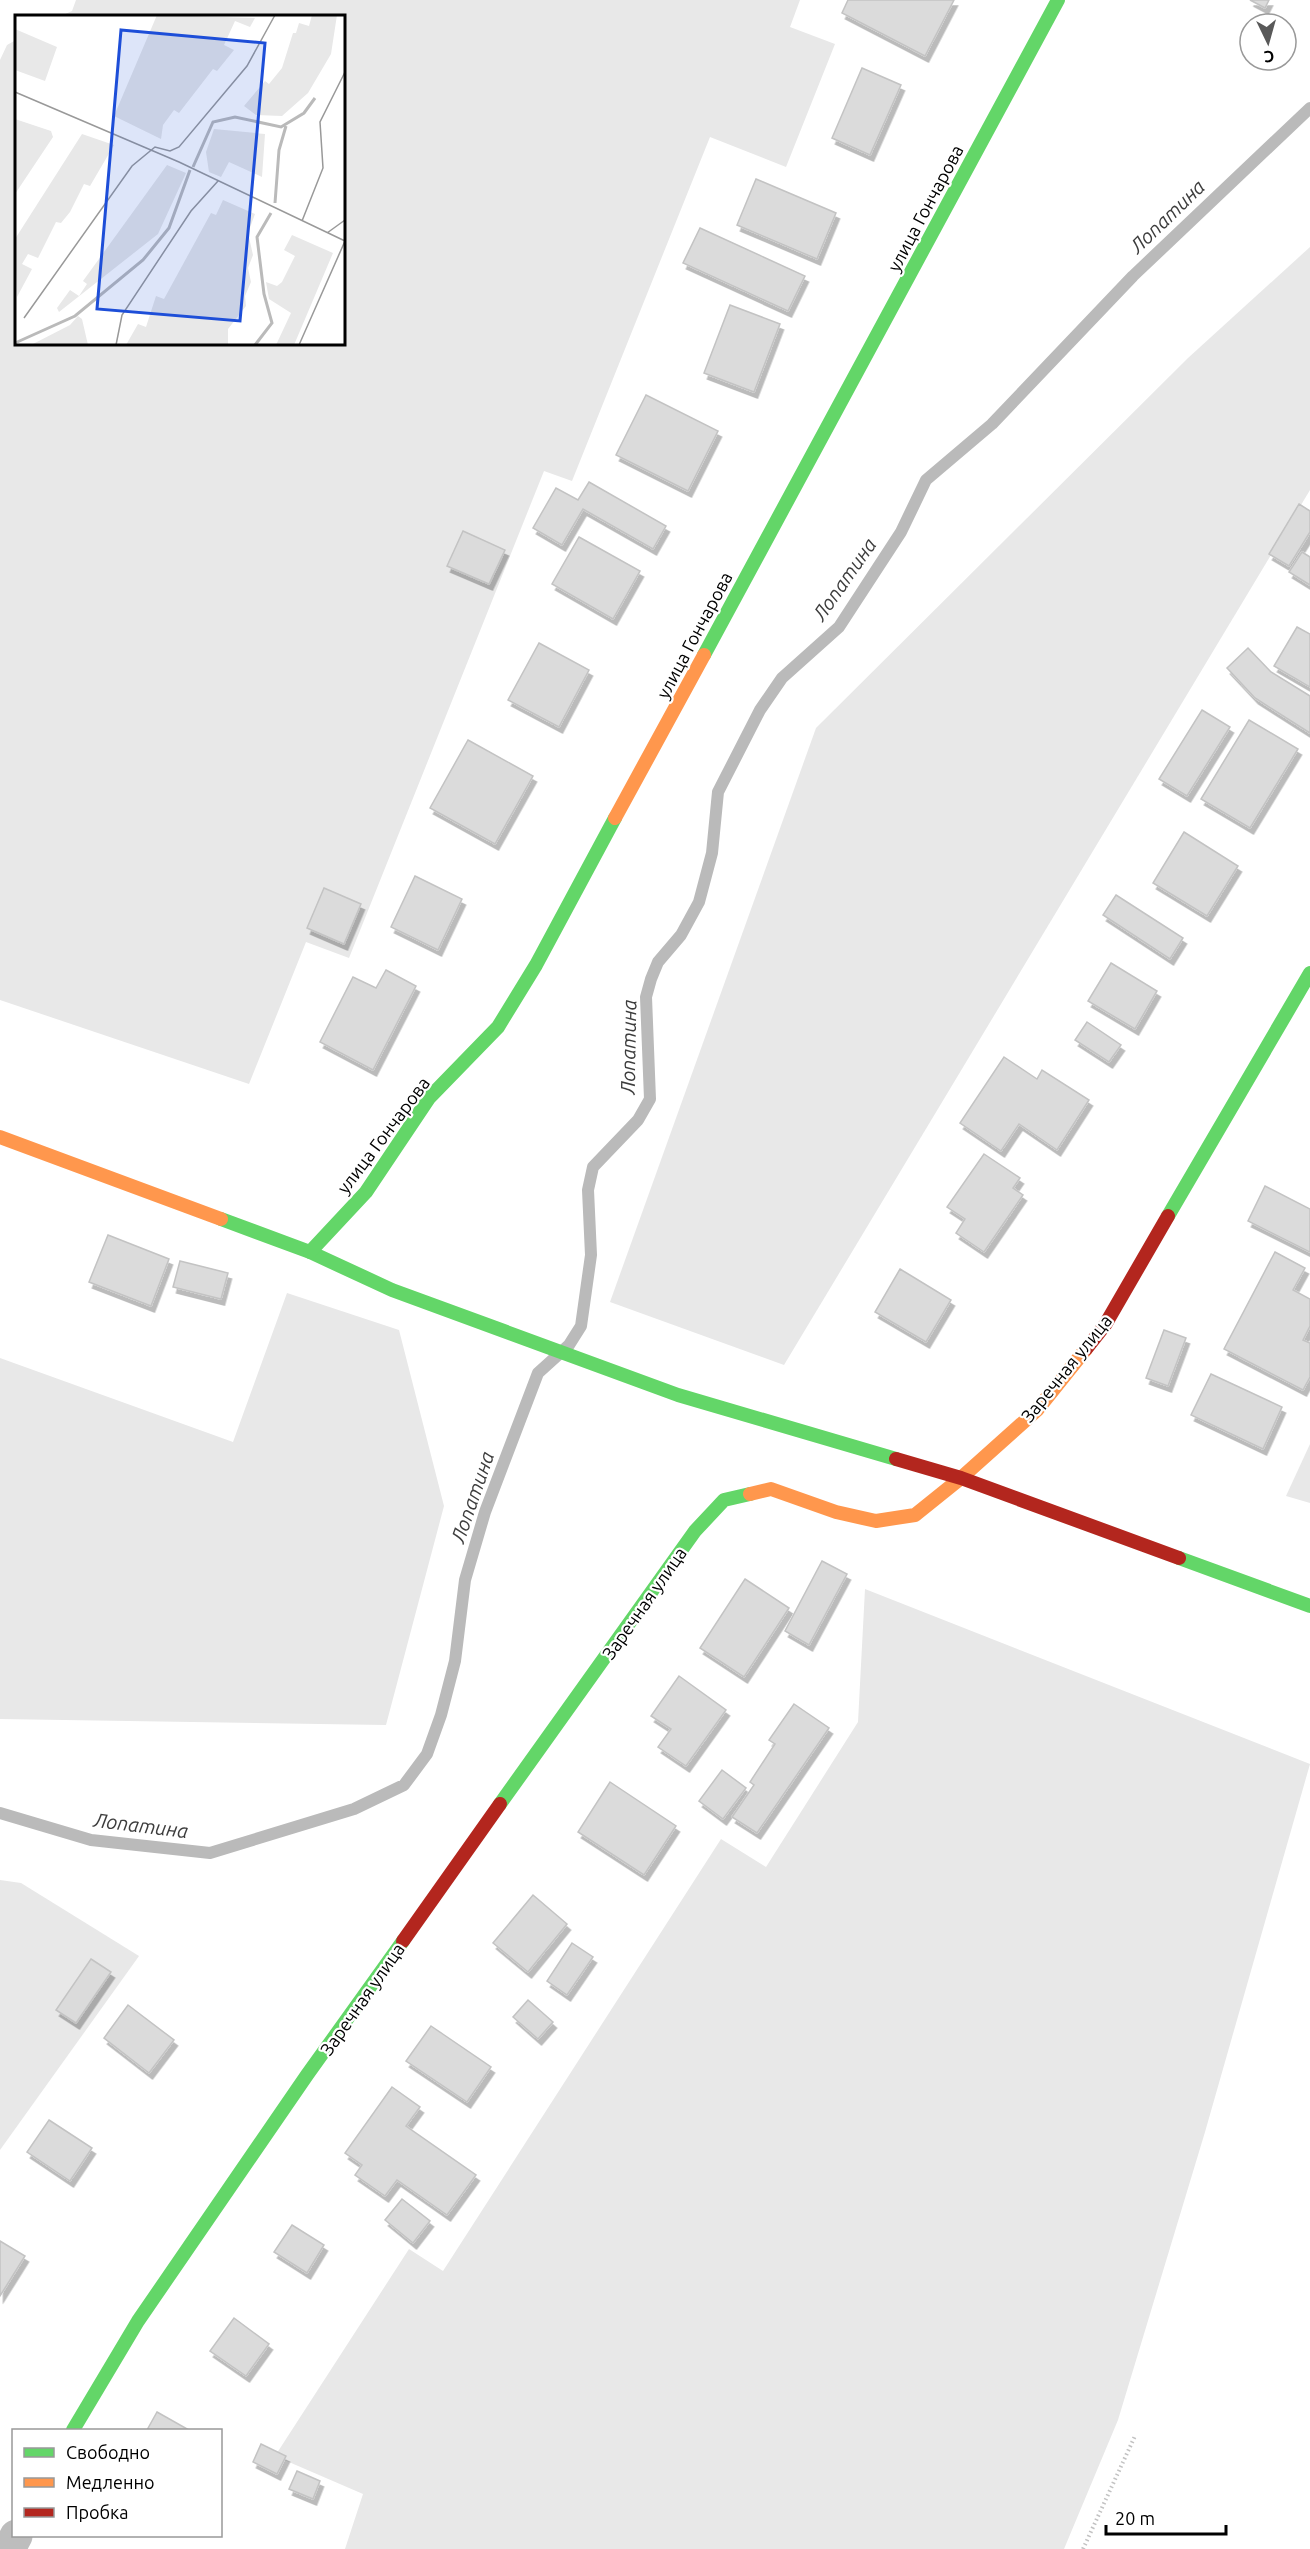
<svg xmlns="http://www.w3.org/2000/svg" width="1310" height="2549" font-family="Ubuntu,sans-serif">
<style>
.green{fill:#e8e8e8}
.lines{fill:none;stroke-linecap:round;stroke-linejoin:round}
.stream{stroke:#bababa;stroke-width:12}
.building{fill:#dbdbdb;stroke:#c3c3c3;stroke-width:1.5;filter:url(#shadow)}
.path{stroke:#c2c2c2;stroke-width:4;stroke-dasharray:1.5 3;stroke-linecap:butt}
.street{stroke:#bdbdbd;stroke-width:33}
.fast{stroke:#63d668;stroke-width:14}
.slow{stroke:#ff974d;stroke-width:14}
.jam{stroke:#b3261e;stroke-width:14}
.labels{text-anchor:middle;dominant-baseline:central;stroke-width:4.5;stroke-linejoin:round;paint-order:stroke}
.street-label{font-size:18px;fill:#000;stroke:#fff}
.water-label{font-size:20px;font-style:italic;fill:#3d3d3d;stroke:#fff}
.inset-river{fill:none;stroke:#bababa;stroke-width:3}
.inset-road{fill:none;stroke:#999;stroke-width:1.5}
.view{fill:#1d4ed8;fill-opacity:0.15;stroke:#1d4ed8;stroke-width:3}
.inset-edge{fill:none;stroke:#000;stroke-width:3}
</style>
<defs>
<filter id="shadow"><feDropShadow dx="3.5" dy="6" stdDeviation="0" flood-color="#0004"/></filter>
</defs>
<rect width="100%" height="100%" fill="#fff"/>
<!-- green -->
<g class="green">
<path d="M76,0H800L790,27L835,44L786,167L710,137L572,481L544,471L349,958L306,942L249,1084L0,1000V60L7,45L16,40V344H344V16H61L72,11Z"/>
<path d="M1310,247V490L784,1365L610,1302L816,728L1188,358Z"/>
<path d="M287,1293L399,1330L444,1506L386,1725L0,1719V1358L233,1442Z"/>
<path d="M1310,1444V1503L1286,1496Z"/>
<path d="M865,1589L1310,1764L1205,2132L1118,2420L1064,2549H345L363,2494L275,2456L409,2249L443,2271L721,1839L766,1867L858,1722Z"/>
<path d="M0,1880L21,1883L139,1956L0,2150Z"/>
</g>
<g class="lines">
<!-- stream -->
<path class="stream" d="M0,1813L91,1840L210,1853L354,1809L404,1785L427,1754L441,1715L455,1661L465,1580L485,1512L538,1373L569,1345L581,1326L591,1255L588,1190L593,1167L638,1120L650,1099L646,997L651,979L658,962L681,935L699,902L712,853L718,792L760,710L782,678L839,627L901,532L926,480L992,424L1133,276L1310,108"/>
</g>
<!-- building -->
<g class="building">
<path d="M848,0H954L925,56L842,13Z"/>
<path d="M1250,0H1269L1265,8Z"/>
<path d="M862,68L901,85L870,155L832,138Z"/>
<path d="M756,179L836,213L817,259L737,225Z"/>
<path d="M700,228L805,276L788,311L683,263Z"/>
<path d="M730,305L780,324L754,392L704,373Z"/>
<path d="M646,395L718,431L688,491L616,455Z"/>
<path d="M589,482L666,526L653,549L583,509L562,545L533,528L556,488L578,500Z"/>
<path d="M1299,504L1310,511V532L1289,566L1269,554Z"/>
<path d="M463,531L505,550L489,584L447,566Z"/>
<path d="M579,537L640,571L613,619L552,584Z"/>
<path d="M1302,552L1310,557V585L1289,572Z"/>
<path d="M1297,627L1310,634V687L1274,666Z"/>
<path d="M539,643L589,670L559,727L508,700Z"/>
<path d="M1248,648L1271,672L1310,696V733L1255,698L1227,668Z"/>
<path d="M1202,710L1230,727L1187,796L1159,779Z"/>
<path d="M1249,720L1298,749L1250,828L1201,799Z"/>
<path d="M468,740L533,776L495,844L430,808Z"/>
<path d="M1184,832L1238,866L1207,916L1153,883Z"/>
<path d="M415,876L462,899L438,950L391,927Z"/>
<path d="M324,888L361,904L344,944L307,928Z"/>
<path d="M1116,895L1183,938L1170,959L1103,915Z"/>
<path d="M1111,963L1157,991L1135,1029L1088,1001Z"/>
<path d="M386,970L416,986L373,1070L320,1042L353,977L376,988Z"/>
<path d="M1087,1022L1121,1045L1109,1062L1075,1040Z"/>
<path d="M1004,1057L1037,1079L1042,1070L1089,1100L1057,1150L1019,1124L1001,1151L960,1123Z"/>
<path d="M984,1154L1020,1178L1013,1188L1023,1195L984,1252L956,1233L965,1219L947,1207Z"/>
<path d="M1265,1186L1310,1209V1252L1248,1221Z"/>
<path d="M108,1235L169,1259L151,1306L89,1282Z"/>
<path d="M1275,1252L1305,1268L1293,1290L1310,1299V1326L1303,1340L1310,1343V1377L1303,1390L1224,1349Z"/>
<path d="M180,1261L228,1273L221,1299L173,1287Z"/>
<path d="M900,1269L951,1300L926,1342L875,1312Z"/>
<path d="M1164,1330L1186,1338L1168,1386L1146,1378Z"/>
<path d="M1211,1374L1282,1407L1263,1449L1191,1415Z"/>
<path d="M822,1561L847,1574L809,1645L785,1631Z"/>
<path d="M745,1579L789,1608L744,1677L700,1648Z"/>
<path d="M679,1676L726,1710L686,1766L658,1747L671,1729L651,1716Z"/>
<path d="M794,1704L829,1728L757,1833L732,1817L754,1785L750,1782L775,1744L769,1740Z"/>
<path d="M722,1770L746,1788L723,1819L699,1801Z"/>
<path d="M610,1782L676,1826L644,1875L578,1832Z"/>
<path d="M533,1895L567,1924L528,1972L493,1943Z"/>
<path d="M572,1943L593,1957L567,1995L547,1981Z"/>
<path d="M91,1959L111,1972L76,2023L56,2010Z"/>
<path d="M528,2000L553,2022L538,2039L513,2017Z"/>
<path d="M128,2005L174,2040L149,2073L104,2038Z"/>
<path d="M431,2026L491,2067L467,2102L406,2061Z"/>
<path d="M392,2087L420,2107L406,2126L476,2175L447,2215L397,2180L385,2196L355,2175L362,2165L345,2153Z"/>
<path d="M49,2120L92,2148L70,2181L27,2152Z"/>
<path d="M402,2199L430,2221L413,2243L385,2220Z"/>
<path d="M292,2225L324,2245L307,2273L274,2252Z"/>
<path d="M0,2241L25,2256L0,2296Z"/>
<path d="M234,2318L269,2344L246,2376L210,2351Z"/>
<path d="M157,2412L189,2430H147Z"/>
<path d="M261,2444L286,2456L277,2474L253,2462Z"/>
<path d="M297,2471L320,2481L313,2499L289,2489Z"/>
</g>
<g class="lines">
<!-- path -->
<path class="path" d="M1083,2549L1135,2436"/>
<!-- street -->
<path class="street" d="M9,2549L16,2536"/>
<!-- fast -->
<g class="fast">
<path d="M704,655L1058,0"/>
<path d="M1168,1216L1310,973"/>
<path d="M221,1219L310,1252L392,1290L678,1395L896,1459"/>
<path d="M310,1252L366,1192L429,1098L498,1027L536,965L615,818"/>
<path d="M1179,1558L1310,1606"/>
<path d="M500,1804L695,1531L724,1500L750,1494"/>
<path d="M73,2430L138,2321L307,2075L403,1941"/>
</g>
<!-- slow -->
<g class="slow">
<path d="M615,818L704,655"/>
<path d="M0,1137L221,1219"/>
<path d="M750,1494L771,1489L836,1512L876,1521L915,1515L961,1478L1037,1410L1086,1349"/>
</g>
<!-- jam -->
<g class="jam">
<path d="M1086,1349L1105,1325L1168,1216"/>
<path d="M896,1459L961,1478L1179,1558"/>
<path d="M403,1941L500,1804"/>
</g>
</g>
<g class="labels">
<!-- street labels -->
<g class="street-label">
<text transform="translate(925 208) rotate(-62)">улица Гончарова</text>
<text transform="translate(694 635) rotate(-62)">улица Гончарова</text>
<text transform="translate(383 1135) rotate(-53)">улица Гончарова</text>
<text transform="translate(1066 1368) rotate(-51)">Заречная улица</text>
<text transform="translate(644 1603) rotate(-55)">Заречная улица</text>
<text transform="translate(362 1999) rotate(-55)">Заречная улица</text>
</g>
<!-- water labels -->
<g class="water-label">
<text transform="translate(1167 216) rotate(-44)">Лопатина</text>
<text transform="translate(844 579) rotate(-55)">Лопатина</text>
<text transform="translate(628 1047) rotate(-89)">Лопатина</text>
<text transform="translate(472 1497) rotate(-71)">Лопатина</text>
<text transform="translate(141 1825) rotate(7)">Лопатина</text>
</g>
</g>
<!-- overview -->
<g transform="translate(15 15)">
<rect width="330" height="330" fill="#fff"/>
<path d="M142,0L240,3L235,12L220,6L209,30L219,35L202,56L198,54L164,98L159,95L148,110L146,124L99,101ZM297,0H322L316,39L293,78L267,101L241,100L229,91L250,66L254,69L267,53L278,18H281L284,8L294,11ZM0,14L42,32L30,66L0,55ZM0,104L36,116L38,122L0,179ZM199,114L250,119L247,162L214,147L206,162L194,157L191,137ZM67,119L99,130L75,171L69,169L55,197L46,208L41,207L23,243L13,239L7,249L17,254L2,282L0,224ZM152,150L171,158L143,219L44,297L42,293L55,275L64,281L72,269L68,266ZM208,185L240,199L233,218L238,240L233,253L236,267L230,281L231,291L213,314V330H111L123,309L131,312L141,281L149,284L196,198L201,200ZM277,220L318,238L279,330H261L276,298L254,284L251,267L262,271L267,267L280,241L269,235ZM63,301L67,304L73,330H16L55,310Z" fill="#e8e8e8"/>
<path class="inset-river" d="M178,152L198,107L220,102L266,112L289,98L300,83M260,188L264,135L271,111M0,328L60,301L128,245L154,213L175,155M240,330L257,308L249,279L242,222L256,198"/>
<path class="inset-road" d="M0,77L164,147L330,226M287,206L308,153L305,107L330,57M312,218L330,205M9,303L117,151L140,132L155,136L164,132L232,51L260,0M101,330L107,300L176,196L203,166M284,330L330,226"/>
<path class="view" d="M106,15L250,28L225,306L82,294Z"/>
<rect width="330" height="330" class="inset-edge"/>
</g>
<!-- legend -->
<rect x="12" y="2429" width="210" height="108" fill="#ffffff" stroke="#999999" stroke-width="1.5"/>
<rect x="24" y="2448" width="30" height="9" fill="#63d668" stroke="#999999" stroke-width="1.5"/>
<text x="66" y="2459" font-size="18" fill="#000000">Свободно</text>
<rect x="24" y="2478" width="30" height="9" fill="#ff974d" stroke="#999999" stroke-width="1.5"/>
<text x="66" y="2489" font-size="18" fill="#000000">Медленно</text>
<rect x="24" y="2508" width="30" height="9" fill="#b3261e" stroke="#999999" stroke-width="1.5"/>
<text x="66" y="2519" font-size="18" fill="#000000">Пробка</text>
<!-- north arrow -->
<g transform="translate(1268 42) rotate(175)"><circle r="28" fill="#ffffff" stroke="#999999" stroke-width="1.5"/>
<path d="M0-4.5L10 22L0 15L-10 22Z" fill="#595959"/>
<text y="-9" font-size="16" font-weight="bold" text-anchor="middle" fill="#000000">С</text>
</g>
<!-- scale -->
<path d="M1106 2525v9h120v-9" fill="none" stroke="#000000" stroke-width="3"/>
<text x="1115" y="2525" font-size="18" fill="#000000" stroke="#ffffff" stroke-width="4.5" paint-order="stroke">20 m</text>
</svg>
